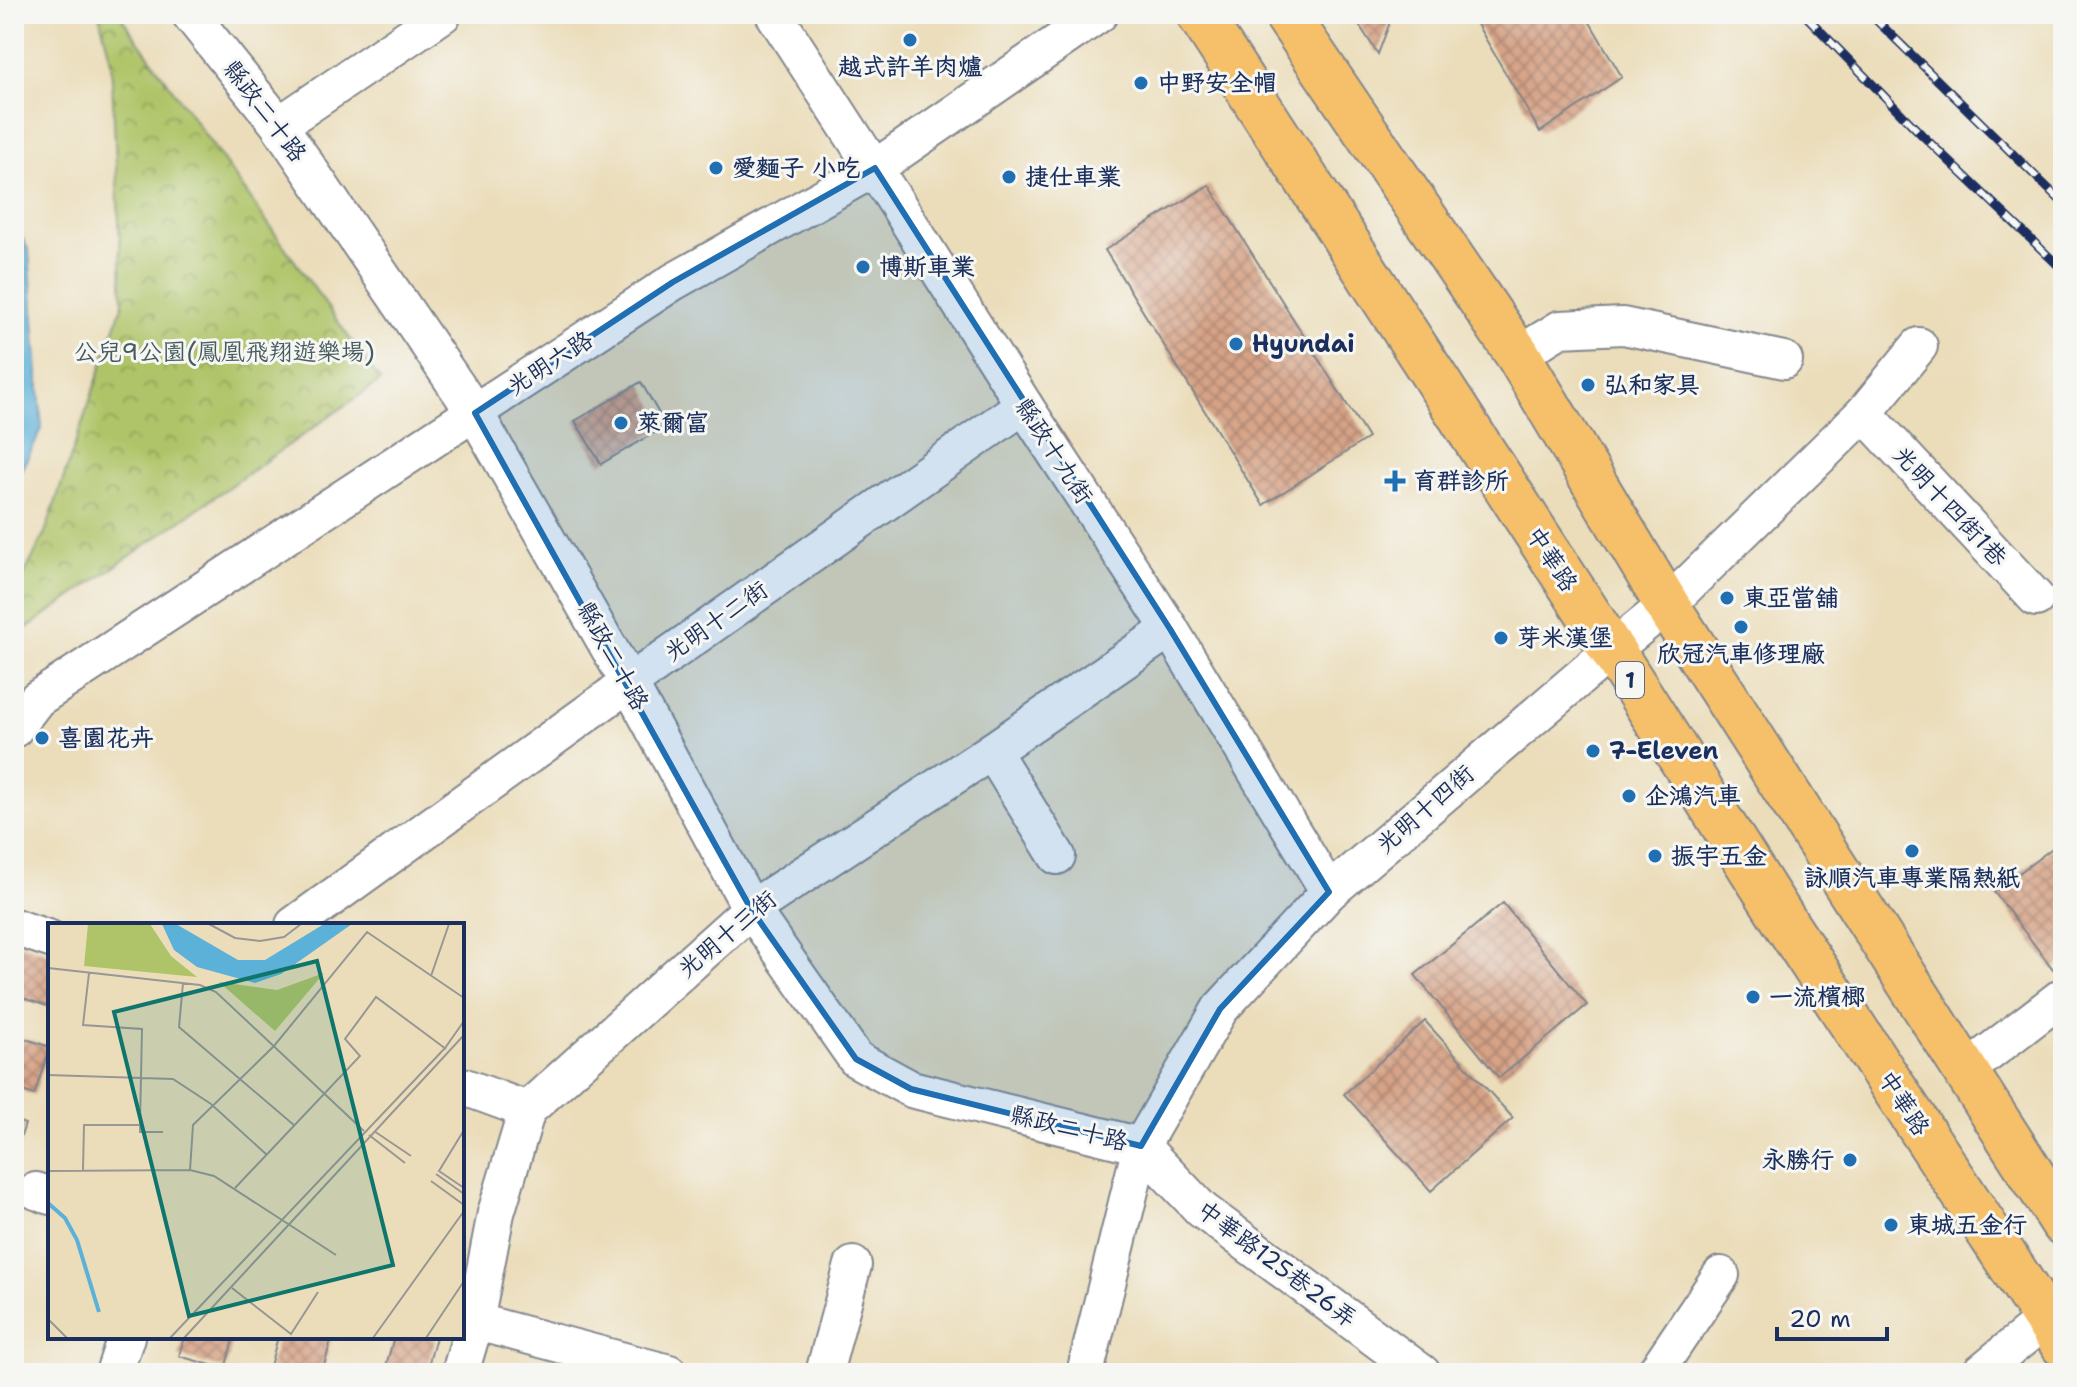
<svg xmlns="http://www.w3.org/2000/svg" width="2077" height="1387" font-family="'Shantell Sans','LXGW WenKai TC',sans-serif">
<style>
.park{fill:url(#park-crowns);stroke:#657a63;stroke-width:2}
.water{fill:#5cb1d8;stroke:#3c709b;stroke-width:2}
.building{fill:url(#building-cross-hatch)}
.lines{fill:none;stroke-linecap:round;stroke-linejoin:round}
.minor-casing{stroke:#83868c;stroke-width:40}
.major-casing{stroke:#83868c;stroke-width:48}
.minor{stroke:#fff;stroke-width:36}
.major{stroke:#f6c06b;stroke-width:44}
.rail-casing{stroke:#1b2f5e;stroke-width:9}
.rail{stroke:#f6f6f2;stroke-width:6;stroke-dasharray:18;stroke-linecap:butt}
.marked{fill:#1f6fb2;fill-opacity:0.2;stroke:#1f6fb2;stroke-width:6;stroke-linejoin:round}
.poi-dot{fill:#1f6fb2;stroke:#f6f6f2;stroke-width:3}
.labels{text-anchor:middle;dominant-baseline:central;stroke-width:6;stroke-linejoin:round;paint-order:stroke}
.shield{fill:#f6f6f2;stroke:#5d6b8a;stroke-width:2}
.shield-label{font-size:22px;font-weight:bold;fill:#1b2f5e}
.poi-label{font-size:24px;font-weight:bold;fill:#1b2f5e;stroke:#f6f6f2;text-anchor:start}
.street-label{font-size:24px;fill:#1b2f5e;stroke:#f6f6f2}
.park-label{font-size:24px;fill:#475c61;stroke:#f6f6f2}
.inset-river{fill:none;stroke:#5cb1d8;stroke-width:4}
.inset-road{fill:none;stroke:#989795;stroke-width:2}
.view{fill:#0f766e;fill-opacity:0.15;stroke:#0f766e;stroke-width:4}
.inset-edge{fill:none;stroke:#1b2f5e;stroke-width:4}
</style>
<defs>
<pattern id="park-crowns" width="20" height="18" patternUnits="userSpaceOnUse" patternTransform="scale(2)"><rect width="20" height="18" fill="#afc468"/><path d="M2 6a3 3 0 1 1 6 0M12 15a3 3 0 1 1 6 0" fill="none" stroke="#8ea059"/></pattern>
<pattern id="building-cross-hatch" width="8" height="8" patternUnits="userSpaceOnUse" patternTransform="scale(2)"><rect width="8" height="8" fill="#d7a386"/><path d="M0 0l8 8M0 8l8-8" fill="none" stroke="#ae8571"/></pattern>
</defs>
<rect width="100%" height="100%" fill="#f6f6f2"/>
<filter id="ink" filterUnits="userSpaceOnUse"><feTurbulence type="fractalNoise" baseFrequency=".0125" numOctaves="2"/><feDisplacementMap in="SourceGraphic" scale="16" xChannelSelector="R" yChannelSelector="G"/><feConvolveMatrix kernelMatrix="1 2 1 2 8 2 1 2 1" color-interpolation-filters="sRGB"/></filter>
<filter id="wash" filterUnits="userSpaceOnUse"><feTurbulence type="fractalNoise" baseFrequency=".006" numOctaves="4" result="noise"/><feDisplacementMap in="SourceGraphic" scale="32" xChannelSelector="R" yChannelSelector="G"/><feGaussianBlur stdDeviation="1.8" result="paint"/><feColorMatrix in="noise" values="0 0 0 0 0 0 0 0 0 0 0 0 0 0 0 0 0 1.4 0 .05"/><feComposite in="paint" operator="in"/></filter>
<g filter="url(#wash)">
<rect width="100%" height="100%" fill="#ebddba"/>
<!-- park -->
<path class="park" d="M99,14H119L380,381L14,637V595L45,533L123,303L111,61Z"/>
<!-- water -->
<path class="water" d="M14,223L29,251L42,429L14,484Z"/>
<g id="blocks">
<!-- building -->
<g class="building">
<path d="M1352,14H1393L1378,54Z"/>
<path d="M1471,14H1585L1622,77L1540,132Z"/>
<path d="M1209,185L1368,438L1263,505L1105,250Z"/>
<path d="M641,382L666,426L601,464L575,421Z"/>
<path d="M2063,840V961L2053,969L1994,892Z"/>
<path d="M1503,903L1587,1005L1499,1078L1415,975Z"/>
<path d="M14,942L50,954V1007L14,995Z"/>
<path d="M1425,1021L1513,1118L1431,1191L1344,1094Z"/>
<path d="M14,1035L50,1047L34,1095L14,1088Z"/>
<path d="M14,1120L25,1124L15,1154H14Z"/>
<path d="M184,1337H234L225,1369L179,1356Z"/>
<path d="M278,1337H332L322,1373H268Z"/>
<path d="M394,1337H436L426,1373H384Z"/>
</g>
</g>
</g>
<g filter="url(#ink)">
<use href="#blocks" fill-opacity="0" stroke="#83868c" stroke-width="2"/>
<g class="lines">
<!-- minor casing -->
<g class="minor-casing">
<g id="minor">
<path d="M190,14L279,125L475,413L629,683L751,909L856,1059L911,1089L1141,1146L1202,1210L1422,1373"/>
<path d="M774,14L899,207L1024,405L1170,629L1329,892"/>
<path d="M279,125L443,14"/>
<path d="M1518,355L1560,329L1623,326L1784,360"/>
<path d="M1864,413L2036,598"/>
<path d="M14,729L37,699L673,282L875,168L1099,14"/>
<path d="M992,751L1057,856"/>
<path d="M294,925L629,683L1024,405"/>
<path d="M14,927L50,939"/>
<path d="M1965,1071L2063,996"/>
<path d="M462,1086L527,1110"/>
<path d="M36,1191L50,1196"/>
<path d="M462,1318L669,1373"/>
<path d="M114,1373L126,1337"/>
<path d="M460,1373L475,1322L496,1213L527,1110L751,909L992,751L1170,629"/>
<path d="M824,1373L853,1265"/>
<path d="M1085,1373L1141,1146L1220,1009L1329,892L1612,650L1667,605L1864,413L1919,346"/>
<path d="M1655,1373L1721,1275"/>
<path d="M1980,1373L2063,1305"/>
</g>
</g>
<!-- major casing -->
<g class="major-casing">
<g id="major">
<path d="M1199,14L1612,650L1790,930L2063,1345"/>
<path d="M1286,14L1518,355L1667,605L2063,1223"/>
</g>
</g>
<!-- minor -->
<use href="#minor" class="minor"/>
<!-- major -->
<use href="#major" class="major"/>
<!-- rail casing -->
<g class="rail-casing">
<g id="rail">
<path d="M1804,14L1922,135L2063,270"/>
<path d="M1870,14L2063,203"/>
</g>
</g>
<!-- rail -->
<use href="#rail" class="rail"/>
</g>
</g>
<!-- marked area -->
<path class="marked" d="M875,168L1170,629L1329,892L1220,1009L1141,1146L911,1089L856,1059L751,909L475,413L673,282Z"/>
<!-- markers -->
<g class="poi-dot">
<circle cx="910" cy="40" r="8"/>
<circle cx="1141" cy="83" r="8"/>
<circle cx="716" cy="168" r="8"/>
<circle cx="1009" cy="177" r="8"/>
<circle cx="863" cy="267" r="8"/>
<circle cx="1236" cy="344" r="8"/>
<circle cx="1588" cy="385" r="8"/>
<circle cx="621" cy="423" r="8"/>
<path d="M1391 469h8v8h8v8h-8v8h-8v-8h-8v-8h8z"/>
<circle cx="1727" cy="598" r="8"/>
<circle cx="1741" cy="627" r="8"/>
<circle cx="1501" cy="638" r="8"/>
<circle cx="42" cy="738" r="8"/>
<circle cx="1593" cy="751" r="8"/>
<circle cx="1629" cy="796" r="8"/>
<circle cx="1912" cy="851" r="8"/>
<circle cx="1655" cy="856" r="8"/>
<circle cx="1753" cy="997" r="8"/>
<circle cx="1850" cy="1160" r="8"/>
<circle cx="1891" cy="1225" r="8"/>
</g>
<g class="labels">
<!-- shield labels -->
<rect class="shield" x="1616" y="662" width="28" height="36" rx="6"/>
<g class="shield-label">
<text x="1630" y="680">1</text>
</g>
<!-- poi labels -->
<g class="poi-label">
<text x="910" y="67" text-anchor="middle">越式許羊肉爐</text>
<text x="1157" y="83">中野安全帽</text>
<text x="732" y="168">愛麵子 小吃</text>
<text x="1025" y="177">捷仕車業</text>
<text x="879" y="267">博斯車業</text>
<text x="1252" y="344">Hyundai</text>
<text x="1604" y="385">弘和家具</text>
<text x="637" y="423">萊爾富</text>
<text x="1413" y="481">育群診所</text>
<text x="1743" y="598">東亞當舖</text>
<text x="1517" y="638">芽米漢堡</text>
<text x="1741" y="654" text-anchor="middle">欣冠汽車修理廠</text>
<text x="58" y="738">喜園花卉</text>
<text x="1609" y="751">7-Eleven</text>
<text x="1645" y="796">企鴻汽車</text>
<text x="1671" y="856">振宇五金</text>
<text x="1912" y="878" text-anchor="middle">詠順汽車專業隔熱紙</text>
<text x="1769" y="997">一流檳榔</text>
<text x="1834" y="1160" text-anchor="end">永勝行</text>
<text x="1907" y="1225">東城五金行</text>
</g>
<!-- street labels -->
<g class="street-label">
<text transform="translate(265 111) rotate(53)">縣政二十路</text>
<text transform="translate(550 363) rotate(-33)">光明六路</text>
<text transform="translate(1054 451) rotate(57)">縣政十九街</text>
<text transform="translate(1950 506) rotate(47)">光明十四街1巷</text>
<text transform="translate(1552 559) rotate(57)">中華路</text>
<text transform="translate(716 621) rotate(-35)">光明十二街</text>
<text transform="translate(613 656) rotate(61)">縣政二十路</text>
<text transform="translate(1425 809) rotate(-41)">光明十四街</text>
<text transform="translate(727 934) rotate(-40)">光明十三街</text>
<text transform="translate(1904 1103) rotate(57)">中華路</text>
<text transform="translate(1069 1128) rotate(14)">縣政二十路</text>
<text transform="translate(1277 1264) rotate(37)">中華路125巷26弄</text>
</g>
<!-- park labels -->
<g class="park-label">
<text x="224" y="352">公兒9公園(鳳凰飛翔遊樂場)</text>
</g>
</g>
<!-- overview -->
<g transform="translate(48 923)">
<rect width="416" height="416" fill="#ebddba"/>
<path d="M40,1H102L123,33L149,54L36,43ZM276,50L227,108L171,59L229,67Z" fill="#afc468"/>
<path d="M114,1H128L190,37H217L276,1H304L233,51L207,60L149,44L126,27Z" fill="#5cb1d8"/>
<path class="inset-river" d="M0,280L17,295L29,317L51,389"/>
<path class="inset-road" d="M161,1L187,15L212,18L236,14L253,1M0,45L152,62L168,69L316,208M41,50L35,102L94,106L92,202M383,53L401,1M135,60L131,104L247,203M0,152L125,156L163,181L219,232M92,202V209H115M416,207L391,248L416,265M326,208L363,233M321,212L357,240M35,247L36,202H92M142,247L145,202L226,123L319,9L416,75M0,248L142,247L166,253L288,332M388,251L416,271M383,258L416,282M187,265L312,133L297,116L328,74L398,126M184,365L243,411L270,369M0,396L19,415M122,415L397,125L416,98M136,415L416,112M325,415L416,288M378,415L416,358"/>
<path class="view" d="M269,38L345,342L141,393L66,89Z"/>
<rect width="416" height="416" class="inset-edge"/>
</g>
<!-- margin -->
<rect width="2077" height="1387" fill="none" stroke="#f6f6f2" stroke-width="48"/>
<!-- scale -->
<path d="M1777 1327v12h110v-12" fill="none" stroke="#1b2f5e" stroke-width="4"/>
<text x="1789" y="1327" font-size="24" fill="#1b2f5e" stroke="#f6f6f2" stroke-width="6" paint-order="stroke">20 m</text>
</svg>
